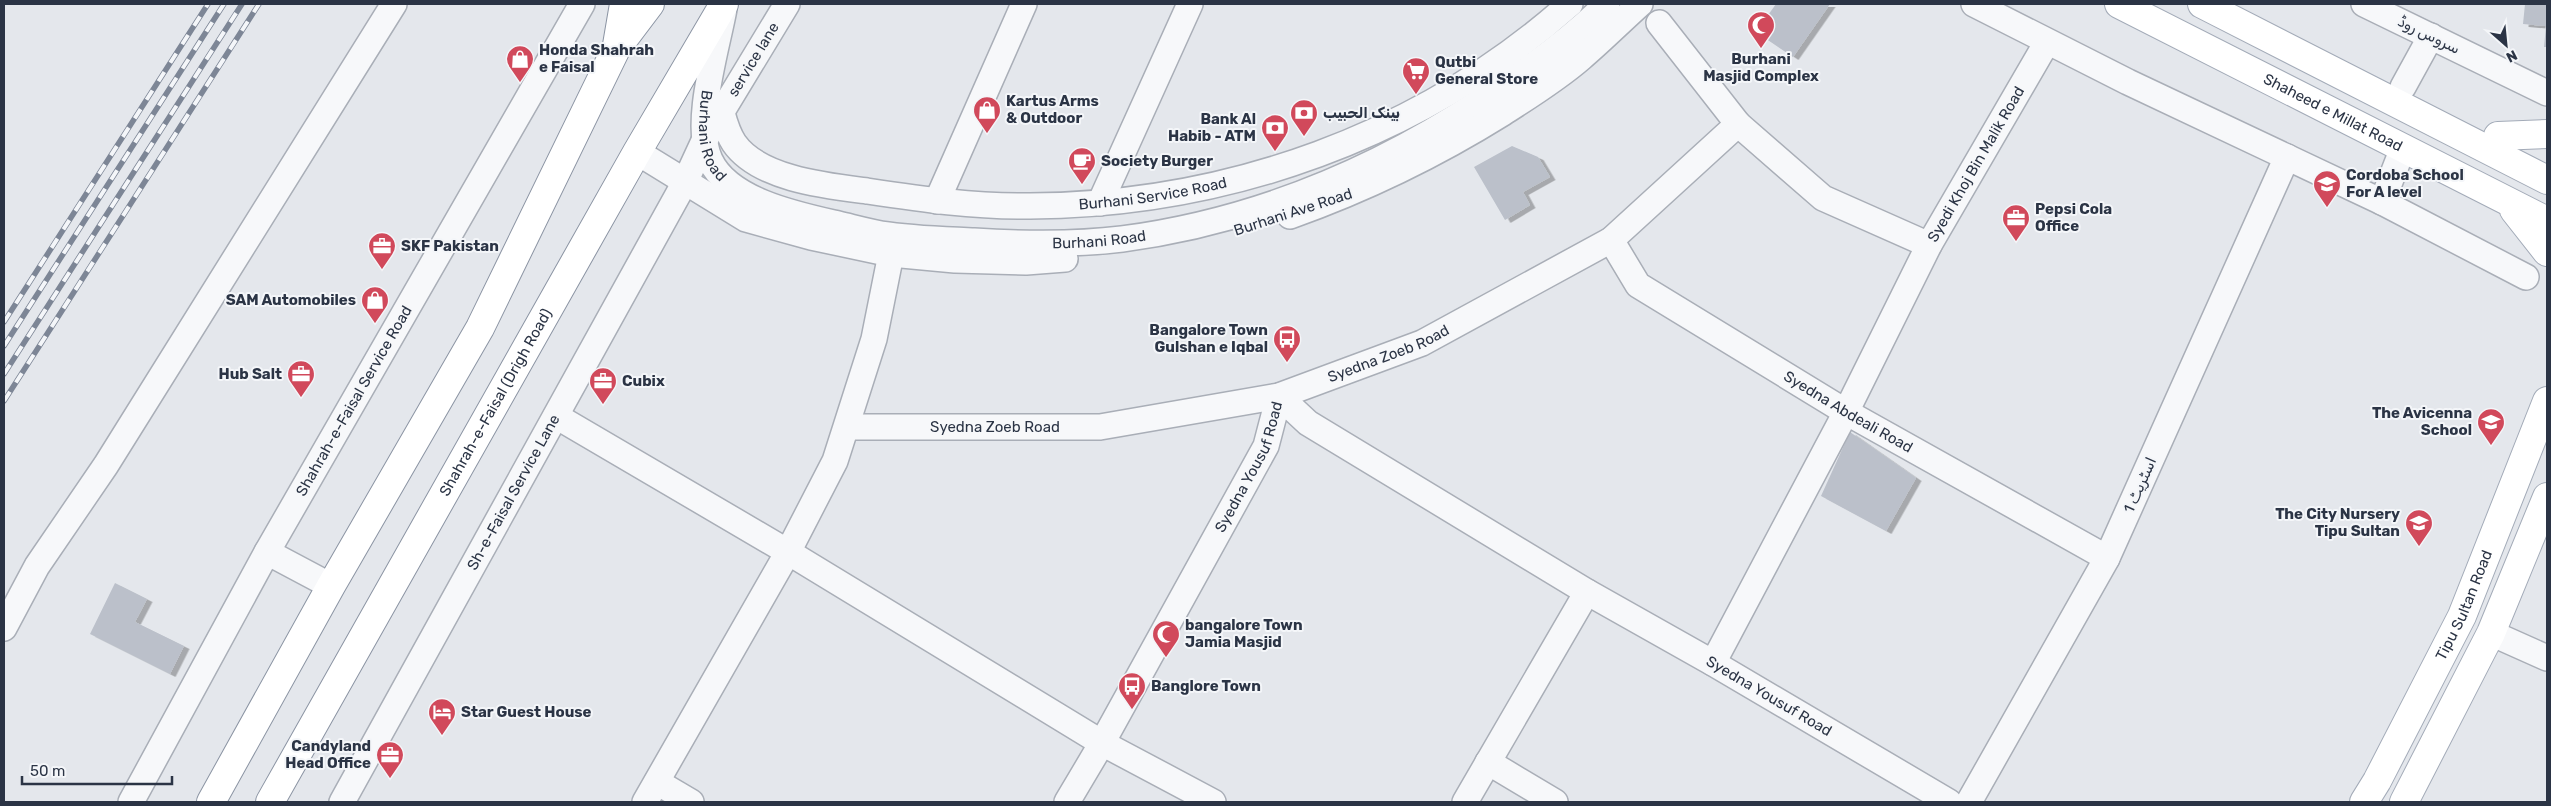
<svg xmlns="http://www.w3.org/2000/svg" width="2551" height="806" font-family="Rubik,'Noto Sans Arabic',sans-serif">
<style>
.building{fill:#bbc0ca;filter:url(#shadow)}
.lines{fill:none;stroke-linecap:round;stroke-linejoin:round}
.minor-casing{stroke:#a9aeb7;stroke-width:28}
.major-casing{stroke:#a3abb8;stroke-width:30}
.highway-casing{stroke:#8b94a3;stroke-width:30}
.minor{stroke:#f7f8fa;stroke-width:25}
.major{stroke:#fff;stroke-width:28}
.highway{stroke:#fff;stroke-width:28}
.rail-casing{stroke:#7d8696;stroke-width:5.5}
.rail{stroke:#f4f6f9;stroke-width:4;stroke-dasharray:11;stroke-linecap:butt}
.labels{text-anchor:middle;dominant-baseline:central;stroke-width:4;stroke-linejoin:round;paint-order:stroke}
.street-label{font-size:15px;fill:#2b3445;stroke:#f4f6f9}
.poi-label{font-size:15px;font-weight:bold;fill:#2b3445;stroke:#f4f6f9;text-anchor:start}
</style>
<defs>
<filter id="shadow"><feDropShadow dx="5.5" dy="3" stdDeviation="0" flood-color="#0004"/></filter>
</defs>
<rect width="100%" height="100%" fill="#e4e7ec"/>
<!-- building -->
<g class="building">
<path d="M1776,4H1830L1793,57L1756,32Z"/>
<path d="M2525,4H2547V47H2544L2546,26L2523,24Z"/>
<path d="M1512,146L1538,157L1550,177L1523,192L1530,205L1505,220L1474,167Z"/>
<path d="M1850,432L1916,478L1886,531L1821,496Z"/>
<path d="M115,583L147,599L135,622L184,646L170,674L90,634Z"/>
</g>
<g class="lines">
<!-- minor casing -->
<g class="minor-casing">
<g id="minor">
<path d="M1974,4L2128,82L2382,202L2526,277"/>
<path d="M2364,4L2547,93"/>
<path id="s1" d="M724,9C717,48 693,124 710,160C729,201 798,215 838,224C855,228 872,233 888,235C916,239 946,240 974,241C1023,244 1073,245 1122,239C1251,222 1373,172 1481,101C1526,72 1569,41 1607,4"/>
<path d="M2403,87L2431,36"/>
<path id="s2" d="M722,113C725,124 728,134 734,143C759,179 827,186 867,191C921,199 975,207 1030,206C1227,205 1422,136 1570,4"/>
<path d="M1738,124L1823,198L1929,245"/>
<path d="M637,152L746,219L811,237L891,254L955,260L1026,262L1065,259"/>
<path d="M937,201L1024,4"/>
<path d="M2382,202L2403,148"/>
<path d="M1100,203L1190,4"/>
<path d="M1290,216C1366,189 1434,156 1503,113C1529,96 1557,79 1581,58C1601,41 1620,22 1640,4"/>
<path id="s3" d="M1611,240L1638,285L1846,412L2107,558"/>
<path d="M556,416L788,552L1102,743L1213,802"/>
<path id="s4" d="M847,427H1100L1279,396L1422,343L1611,240L1738,124L1659,23"/>
<path d="M267,552L331,586"/>
<path d="M4,628L37,566L106,465L394,4"/>
<path d="M2491,633L2547,658"/>
<path id="s5" d="M1713,663L1846,412L1929,245L2047,42"/>
<path d="M1488,762L1555,802"/>
<path d="M657,782L691,802"/>
<path id="s6" d="M131,802L267,552L582,4"/>
<path id="s7" d="M342,802L685,182L704,141L787,4"/>
<path d="M645,802L788,552L835,461L874,339L891,254"/>
<path id="s8" d="M1067,802L1102,743L1266,446L1279,396L1308,423L1587,592L1713,663L1949,802"/>
<path d="M1465,802L1587,592"/>
<path d="M1969,802L2107,558L2287,157"/>
</g>
</g>
<!-- major casing -->
<g class="major-casing">
<g id="major">
<path id="s9" d="M2119,4L2547,221"/>
<path d="M2202,4L2547,180"/>
<path d="M2498,136L2547,134"/>
<path d="M2514,210L2547,252"/>
<path id="s10" d="M2364,802L2377,781L2462,616L2547,401"/>
<path d="M2404,802L2491,633L2547,497"/>
</g>
</g>
<!-- highway casing -->
<g class="highway-casing">
<g id="highway">
<path d="M617,45L624,4"/>
<path d="M211,802L331,586L480,328L616,49L650,4"/>
<path id="s11" d="M270,802L637,152L724,4"/>
</g>
</g>
<!-- minor -->
<use href="#minor" class="minor"/>
<!-- major -->
<use href="#major" class="major"/>
<!-- highway -->
<use href="#highway" class="highway"/>
<!-- rail casing -->
<g class="rail-casing">
<g id="rail">
<path d="M4,322L208,4"/>
<path d="M4,346L224,4"/>
<path d="M4,374L242,4"/>
<path d="M4,401L259,4"/>
</g>
</g>
<!-- rail -->
<use href="#rail" class="rail"/>
</g>
<!-- icons -->
<defs>
<g id="mosque-pin" transform="scale(1.4375)"><path d="M0 17L-7.5 6A9.5 9.5 0 1 1 7.5 6Z" fill="#d1495b" stroke="#f4f6f9"/><path d="M3.5-4.9A6 6 0 1 0 3.5 4.9A5 5 0 1 1 3.5-4.9Z" fill="#fff"/></g>
<g id="shop-pin" transform="scale(1.4375)"><path d="M0 17L-7.5 6A9.5 9.5 0 1 1 7.5 6Z" fill="#d1495b" stroke="#f4f6f9"/><path d="M-5-2.5h2.3a2.7 3.5 0 0 1 5.4 0H5L5.5 6h-11ZM-1.5-2.5h3a1.5 2.3 0 0 0-3 0Z" fill="#fff"/></g>
<g id="supermarket-pin" transform="scale(1.4375)"><path d="M0 17L-7.5 6A9.5 9.5 0 1 1 7.5 6Z" fill="#d1495b" stroke="#f4f6f9"/><path d="M-6-5.5h2.5l.6 2H6L4.5 2H-2.5L-4.4-4H-6ZM-1.5 3.2a1.3 1.3 0 1 0 .1 0ZM3 3.2a1.3 1.3 0 1 0 .1 0Z" fill="#fff"/></g>
<g id="bank-pin" transform="scale(1.4375)"><path d="M0 17L-7.5 6A9.5 9.5 0 1 1 7.5 6Z" fill="#d1495b" stroke="#f4f6f9"/><path d="M-6-4H6V4H-6ZM0-2.3a2.3 2.3 0 1 0 0 4.6a2.3 2.3 0 1 0 0-4.6Z" fill="#fff"/></g>
<g id="cafe-pin" transform="scale(1.4375)"><path d="M0 17L-7.5 6A9.5 9.5 0 1 1 7.5 6Z" fill="#d1495b" stroke="#f4f6f9"/><path d="M-5.5-4.5H6V0H3Q3 3.5 0 3.5H-2.5Q-5.5 3.5-5.5 0ZM3-3.2v2h1.7v-2ZM-6 4.5H4V6H-6Z" fill="#fff"/></g>
<g id="school-pin" transform="scale(1.4375)"><path d="M0 17L-7.5 6A9.5 9.5 0 1 1 7.5 6Z" fill="#d1495b" stroke="#f4f6f9"/><path d="M0-5L7-2L0 1L-7-2ZM-4 1L0 2.5L4 1V4Q0 6-4 4Z" fill="#fff"/></g>
<g id="office-pin" transform="scale(1.4375)"><path d="M0 17L-7.5 6A9.5 9.5 0 1 1 7.5 6Z" fill="#d1495b" stroke="#f4f6f9"/><path d="M-6-3h4V-5.5h4V-3h4V5H-6ZM-1-4.5V-3h2v-1.5ZM-6 0V1H6V0Z" fill="#fff"/></g>
<g id="bus-pin" transform="scale(1.4375)"><path d="M0 17L-7.5 6A9.5 9.5 0 1 1 7.5 6Z" fill="#d1495b" stroke="#f4f6f9"/><path d="M-5-6H5V4H4V6H2V4H-2V6H-4V4H-5ZM-3.5-4V0h7V-4ZM-3.5 1.2v1.5H-2V1.2ZM2 1.2v1.5H3.5V1.2Z" fill="#fff"/></g>
<g id="hotel-pin" transform="scale(1.4375)"><path d="M0 17L-7.5 6A9.5 9.5 0 1 1 7.5 6Z" fill="#d1495b" stroke="#f4f6f9"/><path d="M-6-4.5h1.5V1H6V5H4.5V3h-9V5H-6ZM-4 0a1.8 1.8 0 1 1 3.6 0ZM.5 0V-2.5h3Q6-2.5 6 0Z" fill="#fff"/></g>
</defs>
<g fill-rule="evenodd">
<use href="#mosque-pin" x="1761" y="25"/>
<use href="#shop-pin" x="520" y="59"/>
<use href="#supermarket-pin" x="1416" y="71"/>
<use href="#shop-pin" x="987" y="110"/>
<use href="#bank-pin" x="1304" y="113"/>
<use href="#bank-pin" x="1275" y="128"/>
<use href="#cafe-pin" x="1082" y="161"/>
<use href="#school-pin" x="2327" y="184"/>
<use href="#office-pin" x="2016" y="218"/>
<use href="#office-pin" x="382" y="246"/>
<use href="#shop-pin" x="375" y="300"/>
<use href="#bus-pin" x="1287" y="339"/>
<use href="#office-pin" x="301" y="374"/>
<use href="#office-pin" x="603" y="381"/>
<use href="#school-pin" x="2491" y="422"/>
<use href="#school-pin" x="2419" y="523"/>
<use href="#mosque-pin" x="1166" y="634"/>
<use href="#bus-pin" x="1132" y="686"/>
<use href="#hotel-pin" x="442" y="712"/>
<use href="#office-pin" x="390" y="755"/>
</g>
<g class="labels">
<!-- street labels -->
<g class="street-label">
<text transform="translate(2429 35) rotate(26)">سروس روڈ</text>
<text stroke="none"><textPath href="#s7" startOffset="849">service lane</textPath></text>
<text stroke="none"><textPath href="#s9" startOffset="240">Shaheed e Millat Road</textPath></text>
<text stroke="none"><textPath href="#s1" startOffset="130">Burhani Road</textPath></text>
<text stroke="none"><textPath href="#s5" startOffset="564">Syedi Khoj Bin Malik Road</textPath></text>
<text stroke="none"><textPath href="#s2" startOffset="465">Burhani Service Road</textPath></text>
<text transform="translate(1293 212) rotate(-18)">Burhani Ave Road</text>
<text stroke="none"><textPath href="#s1" startOffset="564">Burhani Road</textPath></text>
<text stroke="none"><textPath href="#s4" startOffset="552">Syedna Zoeb Road</textPath></text>
<text stroke="none"><textPath href="#s6" startOffset="459">Shahrah-e-Faisal Service Road</textPath></text>
<text stroke="none"><textPath href="#s11" startOffset="459">Shahrah-e-Faisal (Drigh Road)</textPath></text>
<text stroke="none"><textPath href="#s3" startOffset="298">Syedna Abdeali Road</textPath></text>
<text stroke="none"><textPath href="#s4" startOffset="148">Syedna Zoeb Road</textPath></text>
<text stroke="none"><textPath href="#s8" startOffset="382">Syedna Yousuf Road</textPath></text>
<text transform="translate(2140 485) rotate(-66)">اسٹریٹ 1</text>
<text stroke="none"><textPath href="#s7" startOffset="354">Sh-e-Faisal Service Lane</textPath></text>
<text stroke="none"><textPath href="#s10" startOffset="221">Tipu Sultan Road</textPath></text>
<text stroke="none"><textPath href="#s8" startOffset="1035">Syedna Yousuf Road</textPath></text>
</g>
<!-- poi labels -->
<g class="poi-label">
<text x="539" y="50">Honda Shahrah<tspan x="539" dy="17">e Faisal</tspan></text>
<text x="1761" y="59" text-anchor="middle">Burhani<tspan x="1761" dy="17">Masjid Complex</tspan></text>
<text x="1435" y="62">Qutbi<tspan x="1435" dy="17">General Store</tspan></text>
<text x="1006" y="101">Kartus Arms<tspan x="1006" dy="17">&amp; Outdoor</tspan></text>
<text x="1323" y="113">بينک الحبيب</text>
<text x="1256" y="119" text-anchor="end">Bank Al<tspan x="1256" dy="17">Habib - ATM</tspan></text>
<text x="1101" y="161">Society Burger</text>
<text x="2346" y="175">Cordoba School<tspan x="2346" dy="17">For A level</tspan></text>
<text x="2035" y="209">Pepsi Cola<tspan x="2035" dy="17">Office</tspan></text>
<text x="401" y="246">SKF Pakistan</text>
<text x="356" y="300" text-anchor="end">SAM Automobiles</text>
<text x="1268" y="330" text-anchor="end">Bangalore Town<tspan x="1268" dy="17">Gulshan e Iqbal</tspan></text>
<text x="282" y="374" text-anchor="end">Hub Salt</text>
<text x="622" y="381">Cubix</text>
<text x="2472" y="413" text-anchor="end">The Avicenna<tspan x="2472" dy="17">School</tspan></text>
<text x="2400" y="514" text-anchor="end">The City Nursery<tspan x="2400" dy="17">Tipu Sultan</tspan></text>
<text x="1185" y="625">bangalore Town<tspan x="1185" dy="17">Jamia Masjid</tspan></text>
<text x="1151" y="686">Banglore Town</text>
<text x="461" y="712">Star Guest House</text>
<text x="371" y="746" text-anchor="end">Candyland<tspan x="371" dy="17">Head Office</tspan></text>
</g>
</g>
<!-- border -->
<rect width="2551" height="806" fill="none" stroke="#2b3445" stroke-width="10"/>
<!-- north arrow -->
<g transform="translate(2506 45) rotate(153)" stroke="#f4f6f9" stroke-width="4" paint-order="stroke">
<path d="M0-4L9 19L0 12L-9 19Z" fill="#2b3445"/>
<text y="-8" font-size="14" font-weight="bold" text-anchor="middle" fill="#2b3445">N</text>
</g>
<!-- scale -->
<path d="M22 776v8h150v-8" fill="none" stroke="#2b3445" stroke-width="2.5"/>
<text x="30" y="776" font-size="15" fill="#2b3445" stroke="#f4f6f9" stroke-width="4" paint-order="stroke">50 m</text>
</svg>
